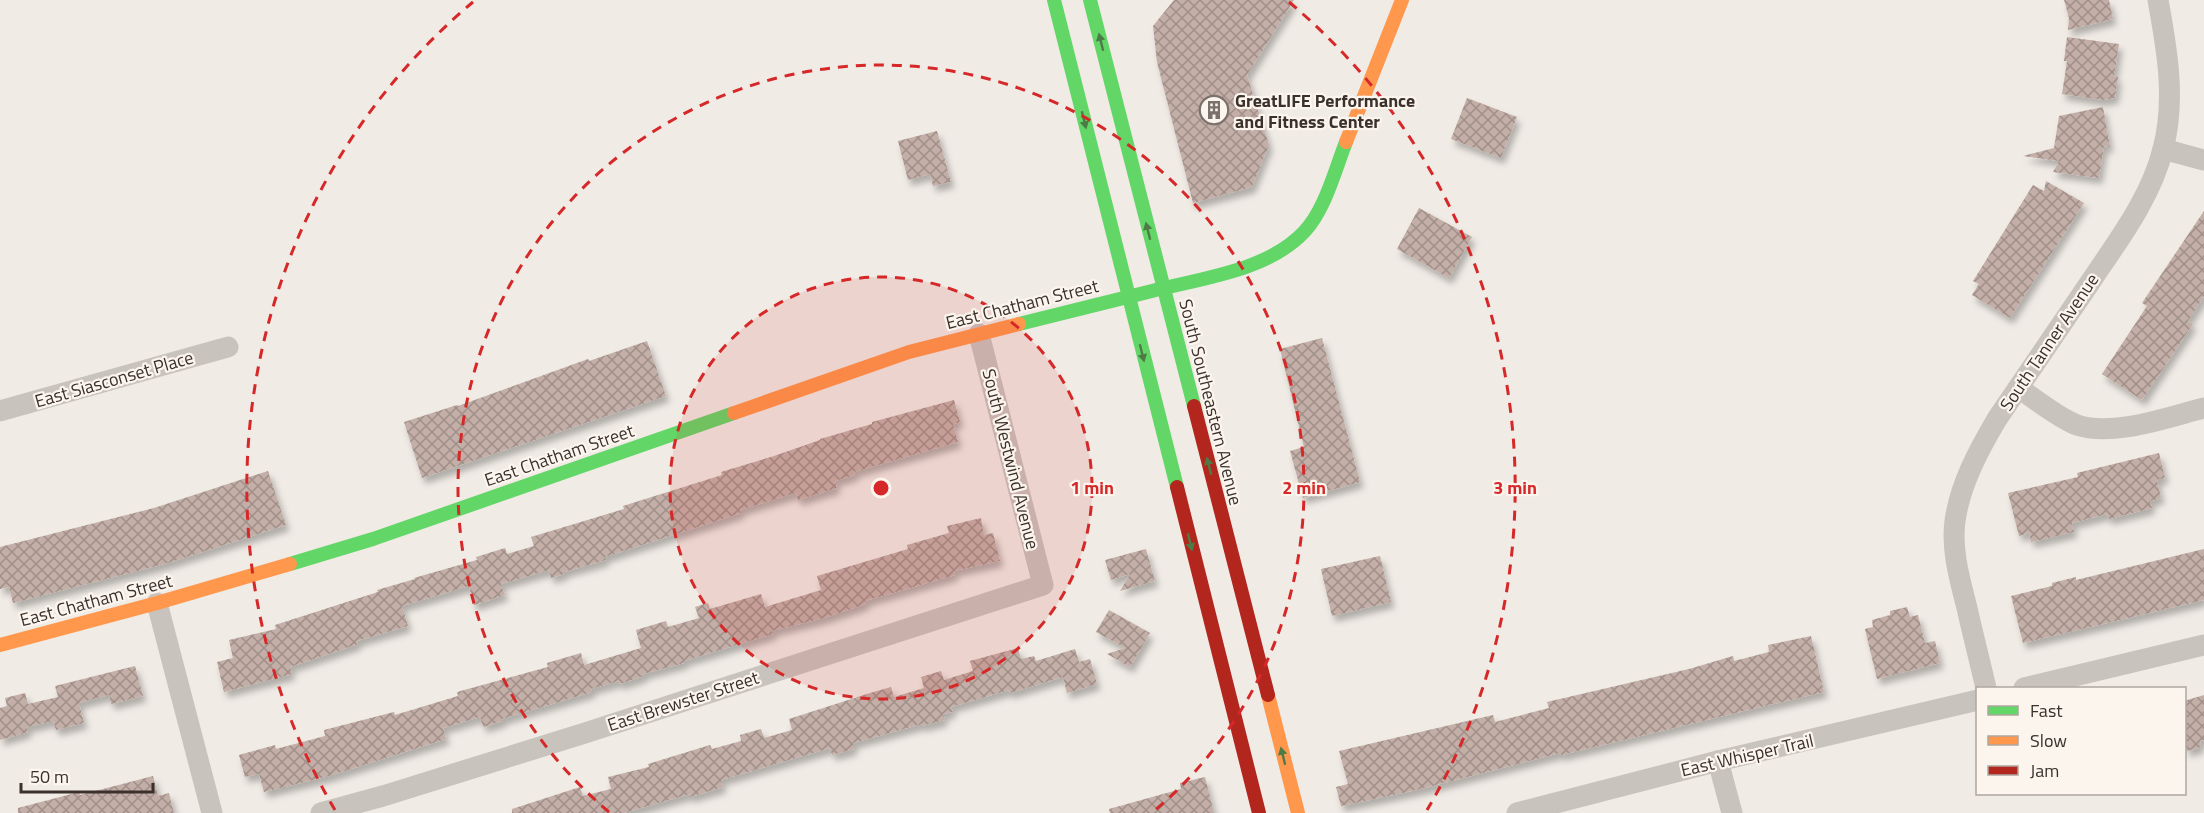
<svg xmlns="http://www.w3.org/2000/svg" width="2204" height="813" font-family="'Titillium Web',sans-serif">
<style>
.building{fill:url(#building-cross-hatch);filter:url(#shadow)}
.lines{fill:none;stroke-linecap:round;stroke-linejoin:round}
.street{stroke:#c9c3be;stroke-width:21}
.fast{stroke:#63d668;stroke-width:14}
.slow{stroke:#ff974d;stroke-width:14}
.jam{stroke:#b3261e;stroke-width:14}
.oneway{fill:#4d7b46}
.ring{fill:none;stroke:#d62828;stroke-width:3;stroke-dasharray:10 8}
.labels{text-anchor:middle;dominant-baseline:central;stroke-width:4.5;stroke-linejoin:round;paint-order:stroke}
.poi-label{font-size:18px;font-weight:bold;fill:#3b302b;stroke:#fbf5ee;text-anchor:start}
.street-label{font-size:18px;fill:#3b302b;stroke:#fbf5ee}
.centre{fill:#d62828;stroke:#fbf5ee;stroke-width:3}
.ring-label{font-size:18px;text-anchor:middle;font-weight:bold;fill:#d62828;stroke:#fbf5ee;stroke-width:4.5;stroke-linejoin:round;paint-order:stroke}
</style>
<defs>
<pattern id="building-cross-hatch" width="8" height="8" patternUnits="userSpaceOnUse" patternTransform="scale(1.5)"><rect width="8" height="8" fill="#c3afa7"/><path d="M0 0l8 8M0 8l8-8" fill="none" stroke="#a08f88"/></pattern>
<filter id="shadow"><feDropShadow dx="3.5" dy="6" stdDeviation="3" flood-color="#0004"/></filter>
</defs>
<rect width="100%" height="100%" fill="#f0ebe5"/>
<!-- building -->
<g class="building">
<path d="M1174,0H1294L1247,75L1269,145L1252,187L1193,203L1157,62L1153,26Z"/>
<path d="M2064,0H2109L2113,19L2068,30L2069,18Z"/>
<path d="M2067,37L2119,44L2114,77H2118L2115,98L2102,100L2062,94L2067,61H2064Z"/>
<path d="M1467,98L1517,117L1501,158L1451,139Z"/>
<path d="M2103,107L2110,147L2104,146L2099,178L2053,172L2059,161L2023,156L2054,148L2059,116Z"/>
<path d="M937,131L951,182L933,186L930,174L908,180L898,141Z"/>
<path d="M2046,181L2084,203L2010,318L1972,295L1979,284L1973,281L2033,185L2044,191Z"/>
<path d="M1419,208L1472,237L1449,278L1397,249Z"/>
<path d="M2204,211V296L2188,321L2193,324L2142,400L2102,374L2147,306L2142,303Z"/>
<path d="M1322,338L1360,482L1303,498L1290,451L1304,447L1280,349Z"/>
<path d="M647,341L666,396L422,478L404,422L457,405L458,406L588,359L589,361Z"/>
<path d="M954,400L960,422L953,424L958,442L854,472L855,475L835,481L837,488L798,500L796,493L740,510L741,513L605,557L606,560L564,572V574L551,578L549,570L501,584L505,595L474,605L469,586L402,606L408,626L357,641L358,644L290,667L292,674L224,692L217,662L233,658L229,640L276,629L275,625L378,592L377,590L415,579L414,578L477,560L476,557L505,548L507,554L534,546L531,537L624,509L623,506L722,475L721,472L774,456L820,440V439L872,424V422Z"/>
<path d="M2159,453L2165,478L2157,480L2161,498L2150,501L2152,508L2109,519L2107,514L2072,523L2074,532L2031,542L2029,533L2019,536L2008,493L2078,477L2077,473Z"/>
<path d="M268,471L286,525L168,563L13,603L9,587L0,589V547L154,508Z"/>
<path d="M981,518L984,535L993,533L1000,561L954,571L955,575L865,601L866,604L824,618L772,631L773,634L684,661V663L643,674L644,676L620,684L619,681L591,689L592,692L502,719L503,721L483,727L480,717L443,728L446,739L329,776L264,792L259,774L245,777L239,755L275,745L276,749L325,736L324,730L394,712L395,715L458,696L457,692L548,667L547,663L581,653L584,665L641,648L636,630L666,621L668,627L699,618L695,607L708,603L710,609L761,594L765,607L821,590L817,576L908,549L907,545L949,533L947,526Z"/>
<path d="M1146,549L1155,581L1120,591L1130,574L1111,580L1105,560Z"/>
<path d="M2204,549V600L2023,643L2011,596L2052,586V583L2076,577V580Z"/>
<path d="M1380,556L1391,602L1332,616L1321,569Z"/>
<path d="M1907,607L1910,617L1918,615L1925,643L1935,641L1940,663L1877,679L1865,629L1873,627L1872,620L1890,615V611Z"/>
<path d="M1109,610L1150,633L1130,667L1107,654L1125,648L1096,632Z"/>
<path d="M1811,636L1824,692L1561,755L1560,753L1421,789L1341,806L1336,787L1348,784L1339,751L1493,715L1495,722L1549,708L1547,702L1689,669L1733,656L1734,661L1742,659L1769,652L1768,645Z"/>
<path d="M1018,648L1021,659L1034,656L1036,661L1075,649L1079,662L1090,659L1097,684L1067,693L1063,677L1010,693L1009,690L951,707L953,712L943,714L945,720L922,726V724L853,743L854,749L832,755L830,748L721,780L723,787L690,797V794L624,813H512V809L580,787L583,796L611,789L608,777L649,767L648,764L710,745L712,749L741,741L740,735L761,729L764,738L792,730L789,719L870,693L891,687L894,697L924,688L921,677L941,671L944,680L973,671L970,661Z"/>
<path d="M135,666L143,696L111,704L109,695L79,703L84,723L56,730L53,721L27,727L28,732L0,740V708L7,706L5,698L25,693L28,704L58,697L55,686Z"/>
<path d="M2204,695V740L2200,741L2201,747L2187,751L2184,741V701Z"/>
<path d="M153,776L158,796L169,793L174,813H18V808L79,792L80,795Z"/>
<path d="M1205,777L1214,813H1110L1109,809L1181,789L1180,783Z"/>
</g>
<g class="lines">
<!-- street -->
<g class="street">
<path d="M2163,149L2204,160"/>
<path d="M2018,388C2036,399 2058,418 2077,425C2113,437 2168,417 2204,408"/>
<path d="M0,411L228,347"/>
<path d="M157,603L212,813"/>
<path d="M1986,688C1980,662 1973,635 1967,608C1960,580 1951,550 1955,521C1960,485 1978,451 1997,419C2028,374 2058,329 2089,284C2117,242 2151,198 2163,149C2176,100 2167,49 2158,0"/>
<path d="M2024,688L2204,645"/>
<path d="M1718,761L1732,813"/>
<path d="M321,813L383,796L585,733L1043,585L979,334"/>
<path d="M1517,813L1718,761L1978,700"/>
</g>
<!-- fast -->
<g class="fast">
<path d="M1054,0L1177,487"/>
<path d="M1090,0L1194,406"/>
<path d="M1019,324C1064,313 1108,302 1152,291C1202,278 1267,271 1304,232C1325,210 1335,170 1346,142"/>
<path d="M290,564L373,539L734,413"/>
</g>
<!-- slow -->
<g class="slow">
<path d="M1346,142L1402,0"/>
<path d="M734,413L909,352L1019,324"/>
<path d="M0,645L157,603L290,564"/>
<path d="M1268,695L1298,813"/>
</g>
<!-- jam -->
<g class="jam">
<path d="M1194,406L1268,695"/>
<path d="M1177,487L1259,813"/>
</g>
</g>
<!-- one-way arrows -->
<defs><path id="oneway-solid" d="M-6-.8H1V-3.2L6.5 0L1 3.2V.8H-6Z" transform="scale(1.5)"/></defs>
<g class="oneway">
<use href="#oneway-solid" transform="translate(1101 42) rotate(-104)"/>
<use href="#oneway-solid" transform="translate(1084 120) rotate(76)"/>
<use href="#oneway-solid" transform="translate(1148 231) rotate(-104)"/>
<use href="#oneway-solid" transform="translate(1142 353) rotate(76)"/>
<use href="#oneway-solid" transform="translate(1209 466) rotate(-104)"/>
<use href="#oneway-solid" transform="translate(1190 542) rotate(76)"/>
<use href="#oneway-solid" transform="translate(1283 756) rotate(-104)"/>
</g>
<!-- distance rings -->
<circle cx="881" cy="488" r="211" fill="#d62828" fill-opacity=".12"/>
<g class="ring">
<circle cx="881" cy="488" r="211"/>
<path d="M609 812A423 423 0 1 1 1153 812"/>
<path d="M335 810A634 634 0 0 1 473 2M1289 2A634 634 0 0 1 1427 810"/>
</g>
<!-- icons -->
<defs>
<g id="building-ring" transform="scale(1.5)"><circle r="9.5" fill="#fbf5ee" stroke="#7a716c" stroke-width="1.5"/><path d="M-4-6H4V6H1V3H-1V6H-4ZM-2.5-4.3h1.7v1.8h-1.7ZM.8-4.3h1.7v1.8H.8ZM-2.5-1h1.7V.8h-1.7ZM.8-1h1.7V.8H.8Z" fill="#7a716c"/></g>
</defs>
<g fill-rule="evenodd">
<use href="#building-ring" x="1214" y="110"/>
</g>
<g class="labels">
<!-- poi labels -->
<g class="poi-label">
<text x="1235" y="100">GreatLIFE Performance<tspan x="1235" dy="21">and Fitness Center</tspan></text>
</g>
<!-- street labels -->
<g class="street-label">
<text transform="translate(1022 304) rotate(-14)">East Chatham Street</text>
<text transform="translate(2049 342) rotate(-56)">South Tanner Avenue</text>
<text transform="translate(114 379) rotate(-16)">East Siasconset Place</text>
<text transform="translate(1211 402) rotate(76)">South Southeastern Avenue</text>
<text transform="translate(559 455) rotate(-19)">East Chatham Street</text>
<text transform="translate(1011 459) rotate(76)">South Westwind Avenue</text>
<text transform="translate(96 600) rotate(-15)">East Chatham Street</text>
<text transform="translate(683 701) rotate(-18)">East Brewster Street</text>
<text transform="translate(1747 755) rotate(-13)">East Whisper Trail</text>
</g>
</g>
<circle cx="881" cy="488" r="9" class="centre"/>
<g class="ring-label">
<text x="1092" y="494">1 min</text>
<text x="1304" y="494">2 min</text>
<text x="1515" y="494">3 min</text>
</g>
<!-- legend -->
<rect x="1976" y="687" width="210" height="108" fill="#fbf5ee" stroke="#aea6a0" stroke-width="1.5"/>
<rect x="1988" y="706" width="30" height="9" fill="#63d668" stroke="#aea6a0" stroke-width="1.5"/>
<text x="2030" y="717" font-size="18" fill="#3b302b">Fast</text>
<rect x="1988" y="736" width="30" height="9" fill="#ff974d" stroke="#aea6a0" stroke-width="1.5"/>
<text x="2030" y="747" font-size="18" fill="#3b302b">Slow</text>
<rect x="1988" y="766" width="30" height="9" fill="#b3261e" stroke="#aea6a0" stroke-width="1.5"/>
<text x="2030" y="777" font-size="18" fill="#3b302b">Jam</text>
<!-- scale -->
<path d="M21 783v9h132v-9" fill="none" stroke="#3b302b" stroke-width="3"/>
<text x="30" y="783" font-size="18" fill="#3b302b" stroke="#fbf5ee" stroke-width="4.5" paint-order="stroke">50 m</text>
</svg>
